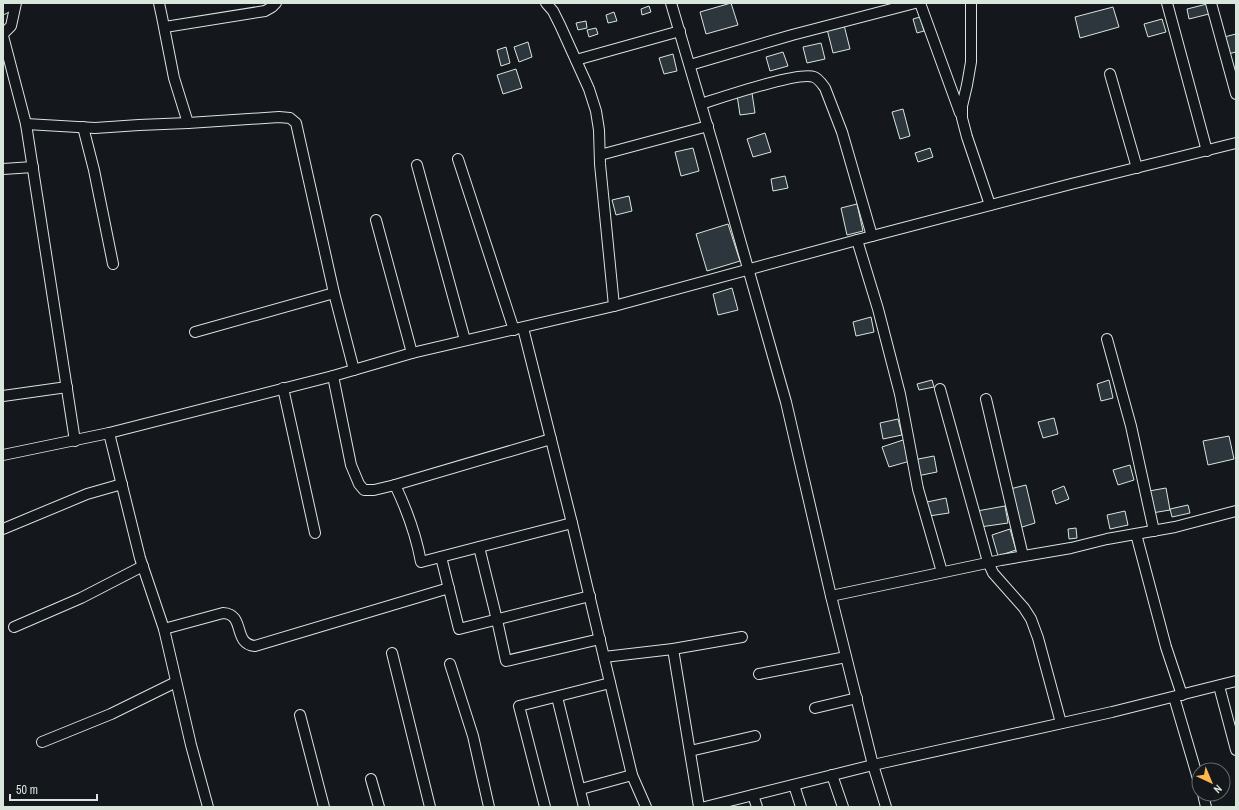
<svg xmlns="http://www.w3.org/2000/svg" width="1239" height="810" font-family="'Archivo Narrow',sans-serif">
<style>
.building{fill:#2c363c;stroke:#d8e6dc}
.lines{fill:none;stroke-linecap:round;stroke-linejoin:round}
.street-casing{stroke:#d8e6dc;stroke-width:12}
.street{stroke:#14181c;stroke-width:10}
</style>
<rect width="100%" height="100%" fill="#14181c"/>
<!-- building -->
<g class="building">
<path d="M731,3L738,25L706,34L700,12Z"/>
<path d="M1207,4L1209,14L1189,19L1187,9Z"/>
<path d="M649,6L651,12L642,15L641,9Z"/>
<path d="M1113,7L1119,27L1080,38L1075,17Z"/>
<path d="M614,12L617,21L608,23L606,15Z"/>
<path d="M920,17L924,31L917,33L913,19Z"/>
<path d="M1162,19L1166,32L1148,37L1144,24Z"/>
<path d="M586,21L587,28L578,30L576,23Z"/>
<path d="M844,25L850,49L833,53L827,29Z"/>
<path d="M596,28L598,34L589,37L587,30Z"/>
<path d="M1236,34V52L1228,54L1224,37Z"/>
<path d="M528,42L532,57L519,62L514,47Z"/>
<path d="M821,43L825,59L807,63L803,47Z"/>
<path d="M506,47L510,63L501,66L497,50Z"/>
<path d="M783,52L788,66L770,71L766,57Z"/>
<path d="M673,54L677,71L664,74L659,58Z"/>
<path d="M516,69L522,88L503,94L497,75Z"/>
<path d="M752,93L755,113L740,115L737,95Z"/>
<path d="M903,109L910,136L900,139L892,112Z"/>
<path d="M765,133L771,152L753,157L747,139Z"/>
<path d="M693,148L699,171L681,176L675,152Z"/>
<path d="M930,148L933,157L918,162L915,153Z"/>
<path d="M785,176L788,188L773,191L771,179Z"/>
<path d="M629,196L632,211L616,215L612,200Z"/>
<path d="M857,204L863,231L847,235L841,208Z"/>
<path d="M728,224L740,261L707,271L696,234Z"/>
<path d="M732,288L738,310L718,315L713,294Z"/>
<path d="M871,317L874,332L856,336L853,322Z"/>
<path d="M932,380L934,387L919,390L917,384Z"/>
<path d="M1109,380L1113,398L1101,401L1097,384Z"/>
<path d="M1054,418L1058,434L1043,438L1038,422Z"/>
<path d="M898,419L902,435L883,439L880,423Z"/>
<path d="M1229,436L1234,459L1208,465L1203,441Z"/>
<path d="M903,440L910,461L889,467L882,447Z"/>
<path d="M934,456L937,472L917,476L913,460Z"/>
<path d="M1130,465L1134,480L1118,485L1113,470Z"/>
<path d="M1026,485L1035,523L1019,528L1010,489Z"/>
<path d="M1064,486L1069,499L1056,504L1052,491Z"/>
<path d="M1166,488L1170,510L1152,513L1149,491Z"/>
<path d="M946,498L949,513L929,516L927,502Z"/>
<path d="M1188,505L1190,513L1172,517L1170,509Z"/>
<path d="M1005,506L1008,523L980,527L977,511Z"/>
<path d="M1125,511L1128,525L1110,529L1107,515Z"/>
<path d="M1076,528L1077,538L1069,539L1068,529Z"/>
<path d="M1010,529L1016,550L998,556L992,535Z"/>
</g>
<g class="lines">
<!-- street casing -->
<g class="street-casing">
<g id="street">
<path d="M159,3L162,17L174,78L188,123"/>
<path d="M546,3L553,11L560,25L589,89L596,111L599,130L600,164L614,306"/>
<path d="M671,3L715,152L786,402L831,596L873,765L886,807"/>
<path d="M920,3L960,113"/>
<path d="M971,3V62L967,85L962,106V118L967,137L990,205"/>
<path d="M1167,3L1207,151"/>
<path d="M1211,3L1236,94"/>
<path d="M3,9L14,3"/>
<path d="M165,27L265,11L272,7L276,3"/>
<path d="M3,34L11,26L16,3"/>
<path d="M3,36L26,124L75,441"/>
<path d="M576,60L680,31"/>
<path d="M690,65L792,35L915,3"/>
<path d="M1110,74L1137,168"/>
<path d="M701,104C720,98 799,71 814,77C819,79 822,84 825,88L842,132L872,236"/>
<path d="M26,124L95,128L139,125L188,123L279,117L290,118L296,123L334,293L354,370"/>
<path d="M83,127L94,170L113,264"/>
<path d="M600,155L708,126"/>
<path d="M458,159L514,330"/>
<path d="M417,165L465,340"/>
<path d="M3,169L33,167"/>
<path d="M376,220L412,353"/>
<path d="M857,240L878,309L900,394L918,489L942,572"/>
<path d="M523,328L572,523L632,775L646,807"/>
<path d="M195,332L334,293"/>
<path d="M1107,339L1131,426L1154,531"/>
<path d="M333,376L351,465L359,484L364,490H374L395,485L551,439"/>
<path d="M283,388L315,533"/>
<path d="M940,389L988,562L993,573L1024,608L1031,619L1038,638L1061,723"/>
<path d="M3,396L67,387"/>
<path d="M986,399L1023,556"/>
<path d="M109,433L140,558L164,629L191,745L208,807"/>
<path d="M3,455L109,433L333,376L412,353L614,306L857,240L1071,184L1236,143"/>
<path d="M395,485C407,510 416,535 421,562L572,523"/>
<path d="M3,529L87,494L122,484"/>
<path d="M1136,534L1166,647L1182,695"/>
<path d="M479,547L497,620L506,661L600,639"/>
<path d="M441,557L459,629L590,596"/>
<path d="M831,596L1001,560L1071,548L1107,539L1175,527L1236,511"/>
<path d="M14,627L81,598L143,566"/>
<path d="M164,629L223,613C246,614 232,644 255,646L449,588"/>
<path d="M673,649L699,807"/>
<path d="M392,653L430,807"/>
<path d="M604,657L673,649L742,637"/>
<path d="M450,664L473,736L489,807"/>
<path d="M759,674L846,657"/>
<path d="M1219,686L1236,750"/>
<path d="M557,697L584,807"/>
<path d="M1174,697L1199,782"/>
<path d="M815,708L857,698"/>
<path d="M300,715L324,807"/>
<path d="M42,742L111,714L176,682"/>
<path d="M690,751L755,736"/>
<path d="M832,775L843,807"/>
<path d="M371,779L379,807"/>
<path d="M794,785L801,807"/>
<path d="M581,789L632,775"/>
<path d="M1203,794L1206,807"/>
<path d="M753,795L757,807"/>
<path d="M545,807L519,706L610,683"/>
<path d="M705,807L873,765L1112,712L1236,681"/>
</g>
</g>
<!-- street -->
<use href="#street" class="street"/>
</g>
<!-- border -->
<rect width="1239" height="810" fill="none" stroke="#d8e6dc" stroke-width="8"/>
<!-- north arrow -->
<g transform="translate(1211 782) rotate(136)"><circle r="19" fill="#14181c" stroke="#626a69"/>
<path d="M0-3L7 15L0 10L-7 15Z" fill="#ffb74d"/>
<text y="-6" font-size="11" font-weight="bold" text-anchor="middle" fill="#d8e6dc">N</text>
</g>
<!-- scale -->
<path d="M10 794v6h87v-6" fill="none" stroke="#d8e6dc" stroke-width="2"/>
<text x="16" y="794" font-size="12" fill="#d8e6dc" stroke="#14181c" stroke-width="3" paint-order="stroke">50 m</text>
</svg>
